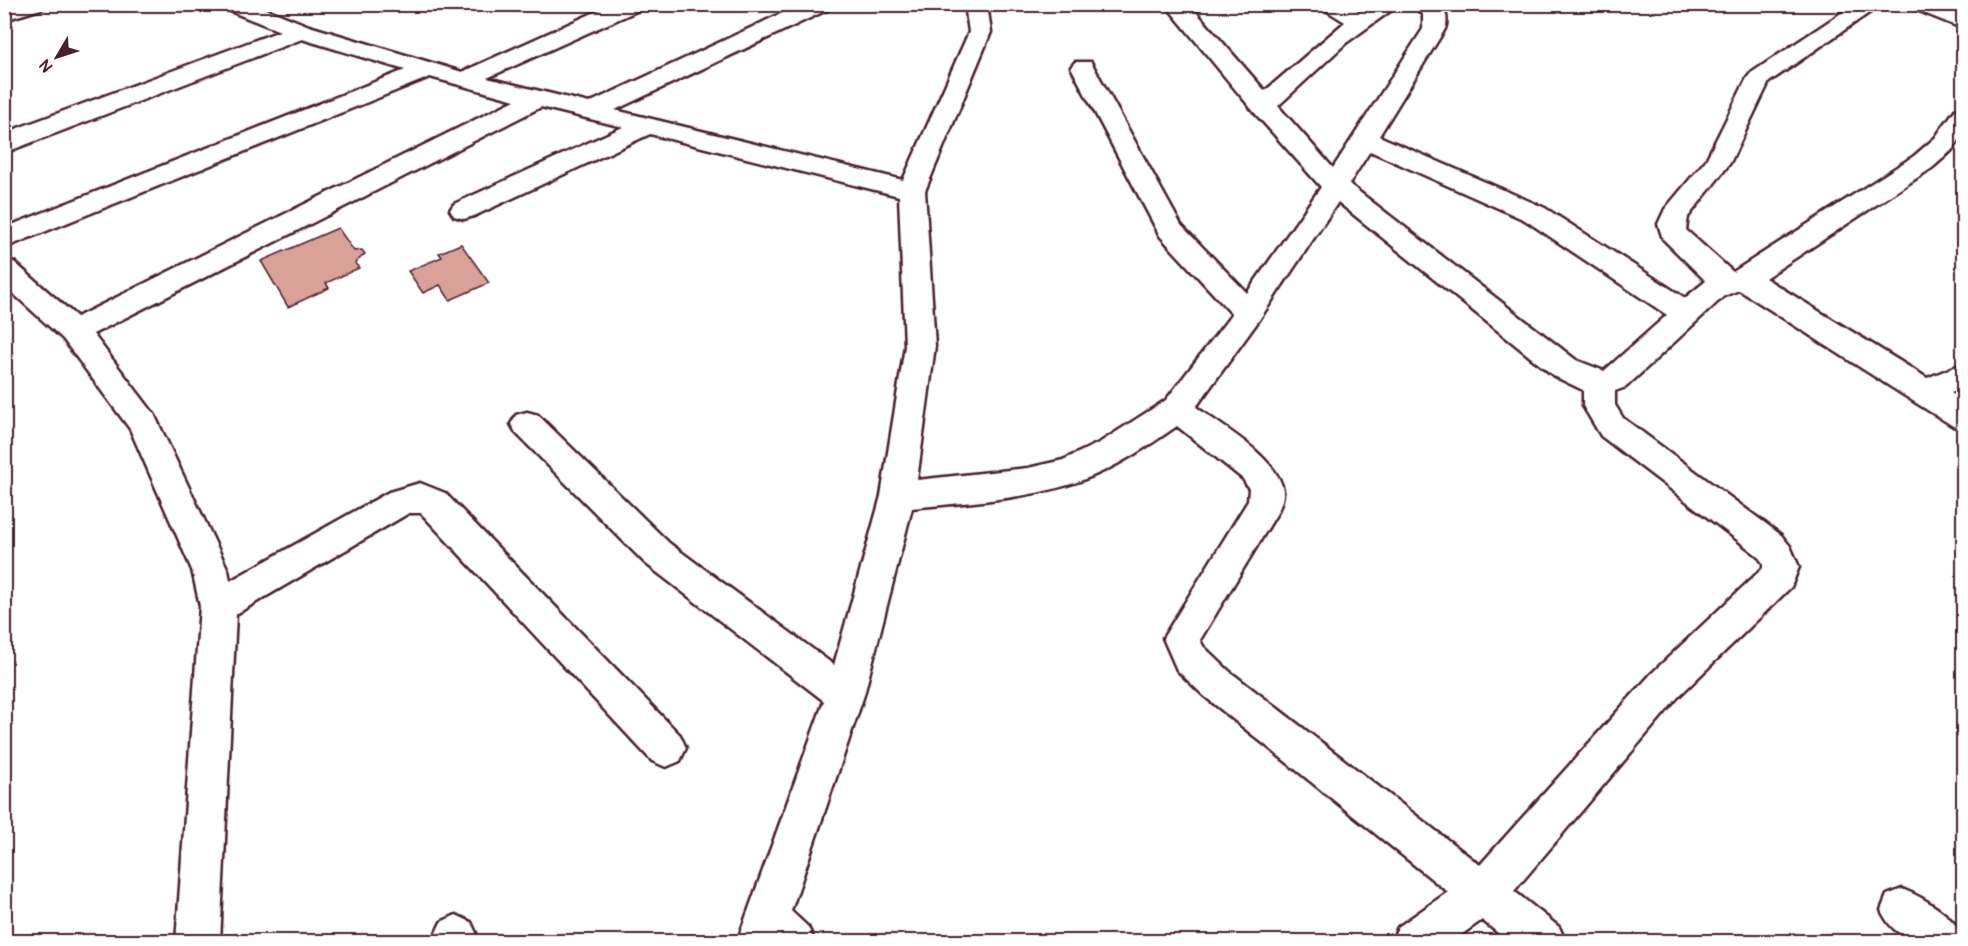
<svg xmlns="http://www.w3.org/2000/svg" width="1968" height="946" font-family="Pangolin,sans-serif">
<style>
.building{fill:#daa199;stroke:#4a1f2b;stroke-width:1.5}
.lines{fill:none;stroke-linecap:round;stroke-linejoin:round}
.street-casing{stroke:#4a1f2b;stroke-width:5}
.street{fill:#fff;fill-rule:evenodd}
</style>
<rect width="100%" height="100%" fill="#fff"/>
<filter id="ink" filterUnits="userSpaceOnUse"><feTurbulence type="fractalNoise" baseFrequency=".0167" numOctaves="2"/><feDisplacementMap in="SourceGraphic" scale="12" xChannelSelector="R" yChannelSelector="G"/><feConvolveMatrix kernelMatrix="1 2 1 2 8 2 1 2 1" color-interpolation-filters="sRGB"/></filter>
<g filter="url(#ink)">
<!-- building -->
<g class="building">
<path d="M338,228L354,251L362,250L365,254L355,263L359,268L326,283L329,288L288,307L261,261Z"/>
<path d="M461,244L489,283L450,300L440,285L423,293L408,271L442,257L439,253Z"/>
</g>
<g class="lines">
<!-- street casing -->
<g class="street-casing">
<g id="street">
<path d="M44,4L41,9L4,20V6Z"/>
<path d="M222,4H254L309,26L462,72L613,4H644L641,9L487,78L589,103L802,4H832L829,9L615,110L903,180L969,32L965,4H987L991,32L925,191L935,346L917,480L1028,468L1063,460L1099,443L1166,400L1232,314L1160,236L1071,67L1075,62H1091L1181,225L1247,293L1321,187L1254,112L1165,4H1189L1265,91L1345,22L1316,4H1345L1360,12L1372,4H1400L1346,43L1278,106L1333,168L1423,29V14L1410,4H1438C1447,10 1448,20 1445,29L1379,136L1545,208L1685,298L1706,281L1663,239L1658,224L1665,209L1706,160L1747,78L1751,73L1855,4H1882L1769,82L1730,163L1688,217L1686,230L1733,272L1914,156L1935,138L1955,110L1964,108C1964,143 1958,145 1932,168L1765,278L1927,378L1964,363V388L1951,393L1964,401V429L1953,426L1913,401L1739,290L1724,296L1626,387L1615,391V405L1623,418L1781,535L1790,546L1799,567L1791,587L1678,697L1514,891L1559,927L1566,942H1509L1482,920L1451,942H1391L1398,927L1448,892L1203,695L1177,670L1163,638L1248,501L1249,489L1243,479L1177,426C1147,447 1115,468 1080,481C1026,500 968,502 912,508L864,695L791,911L808,927L815,942H737L824,701L645,563L516,433L511,424L516,415L527,412L538,415L669,543L834,665L881,496L905,346L899,196L650,134L474,216L464,219L454,216L450,210L454,204L623,127L541,107L93,334L154,414L228,570L230,581L389,492L420,483L445,493L680,735L686,748L680,761L666,767L652,761L421,513H409L236,614L220,942H176L200,606L192,570L130,429L63,339L4,285V259L14,262L77,317L515,100L430,77L4,248V228L405,70L302,39L4,153V135L18,128L280,31L225,9ZM1370,151L1525,220L1667,315L1604,371L1576,360L1349,184ZM1338,202L1554,376L1583,390V406L1601,436L1757,555L1763,563V568L1652,673L1480,865L1229,671L1203,646L1200,640L1277,513C1281,505 1285,495 1282,486C1273,455 1221,426 1196,407L1259,320Z"/>
<path d="M1911,4H1942L1964,14V29L1914,9Z"/>
<path d="M1902,889C1923,897 1959,918 1964,942C1927,942 1897,946 1881,910L1887,895Z"/>
<path d="M456,915L471,922L480,942H436L434,937L441,922Z"/>
</g>
</g>
<!-- street -->
<use href="#street" class="street"/>
</g>
</g>
<!-- margin -->
<rect width="1968" height="946" fill="none" stroke="#fff" stroke-width="24"/>
<rect x="12" y="12" width="1944" height="922" fill="none" stroke="#4a1f2b" stroke-width="2" filter="url(#ink)"/>
<!-- north arrow -->
<g transform="translate(57 57) rotate(231)" stroke="#ffffff" stroke-width="4.5" paint-order="stroke">
<path d="M0-4.5L10 22L0 15L-10 22Z" fill="#4a1f2b"/>
<text y="-9" font-size="16" font-weight="bold" text-anchor="middle" fill="#4a1f2b">N</text>
</g>
</svg>
